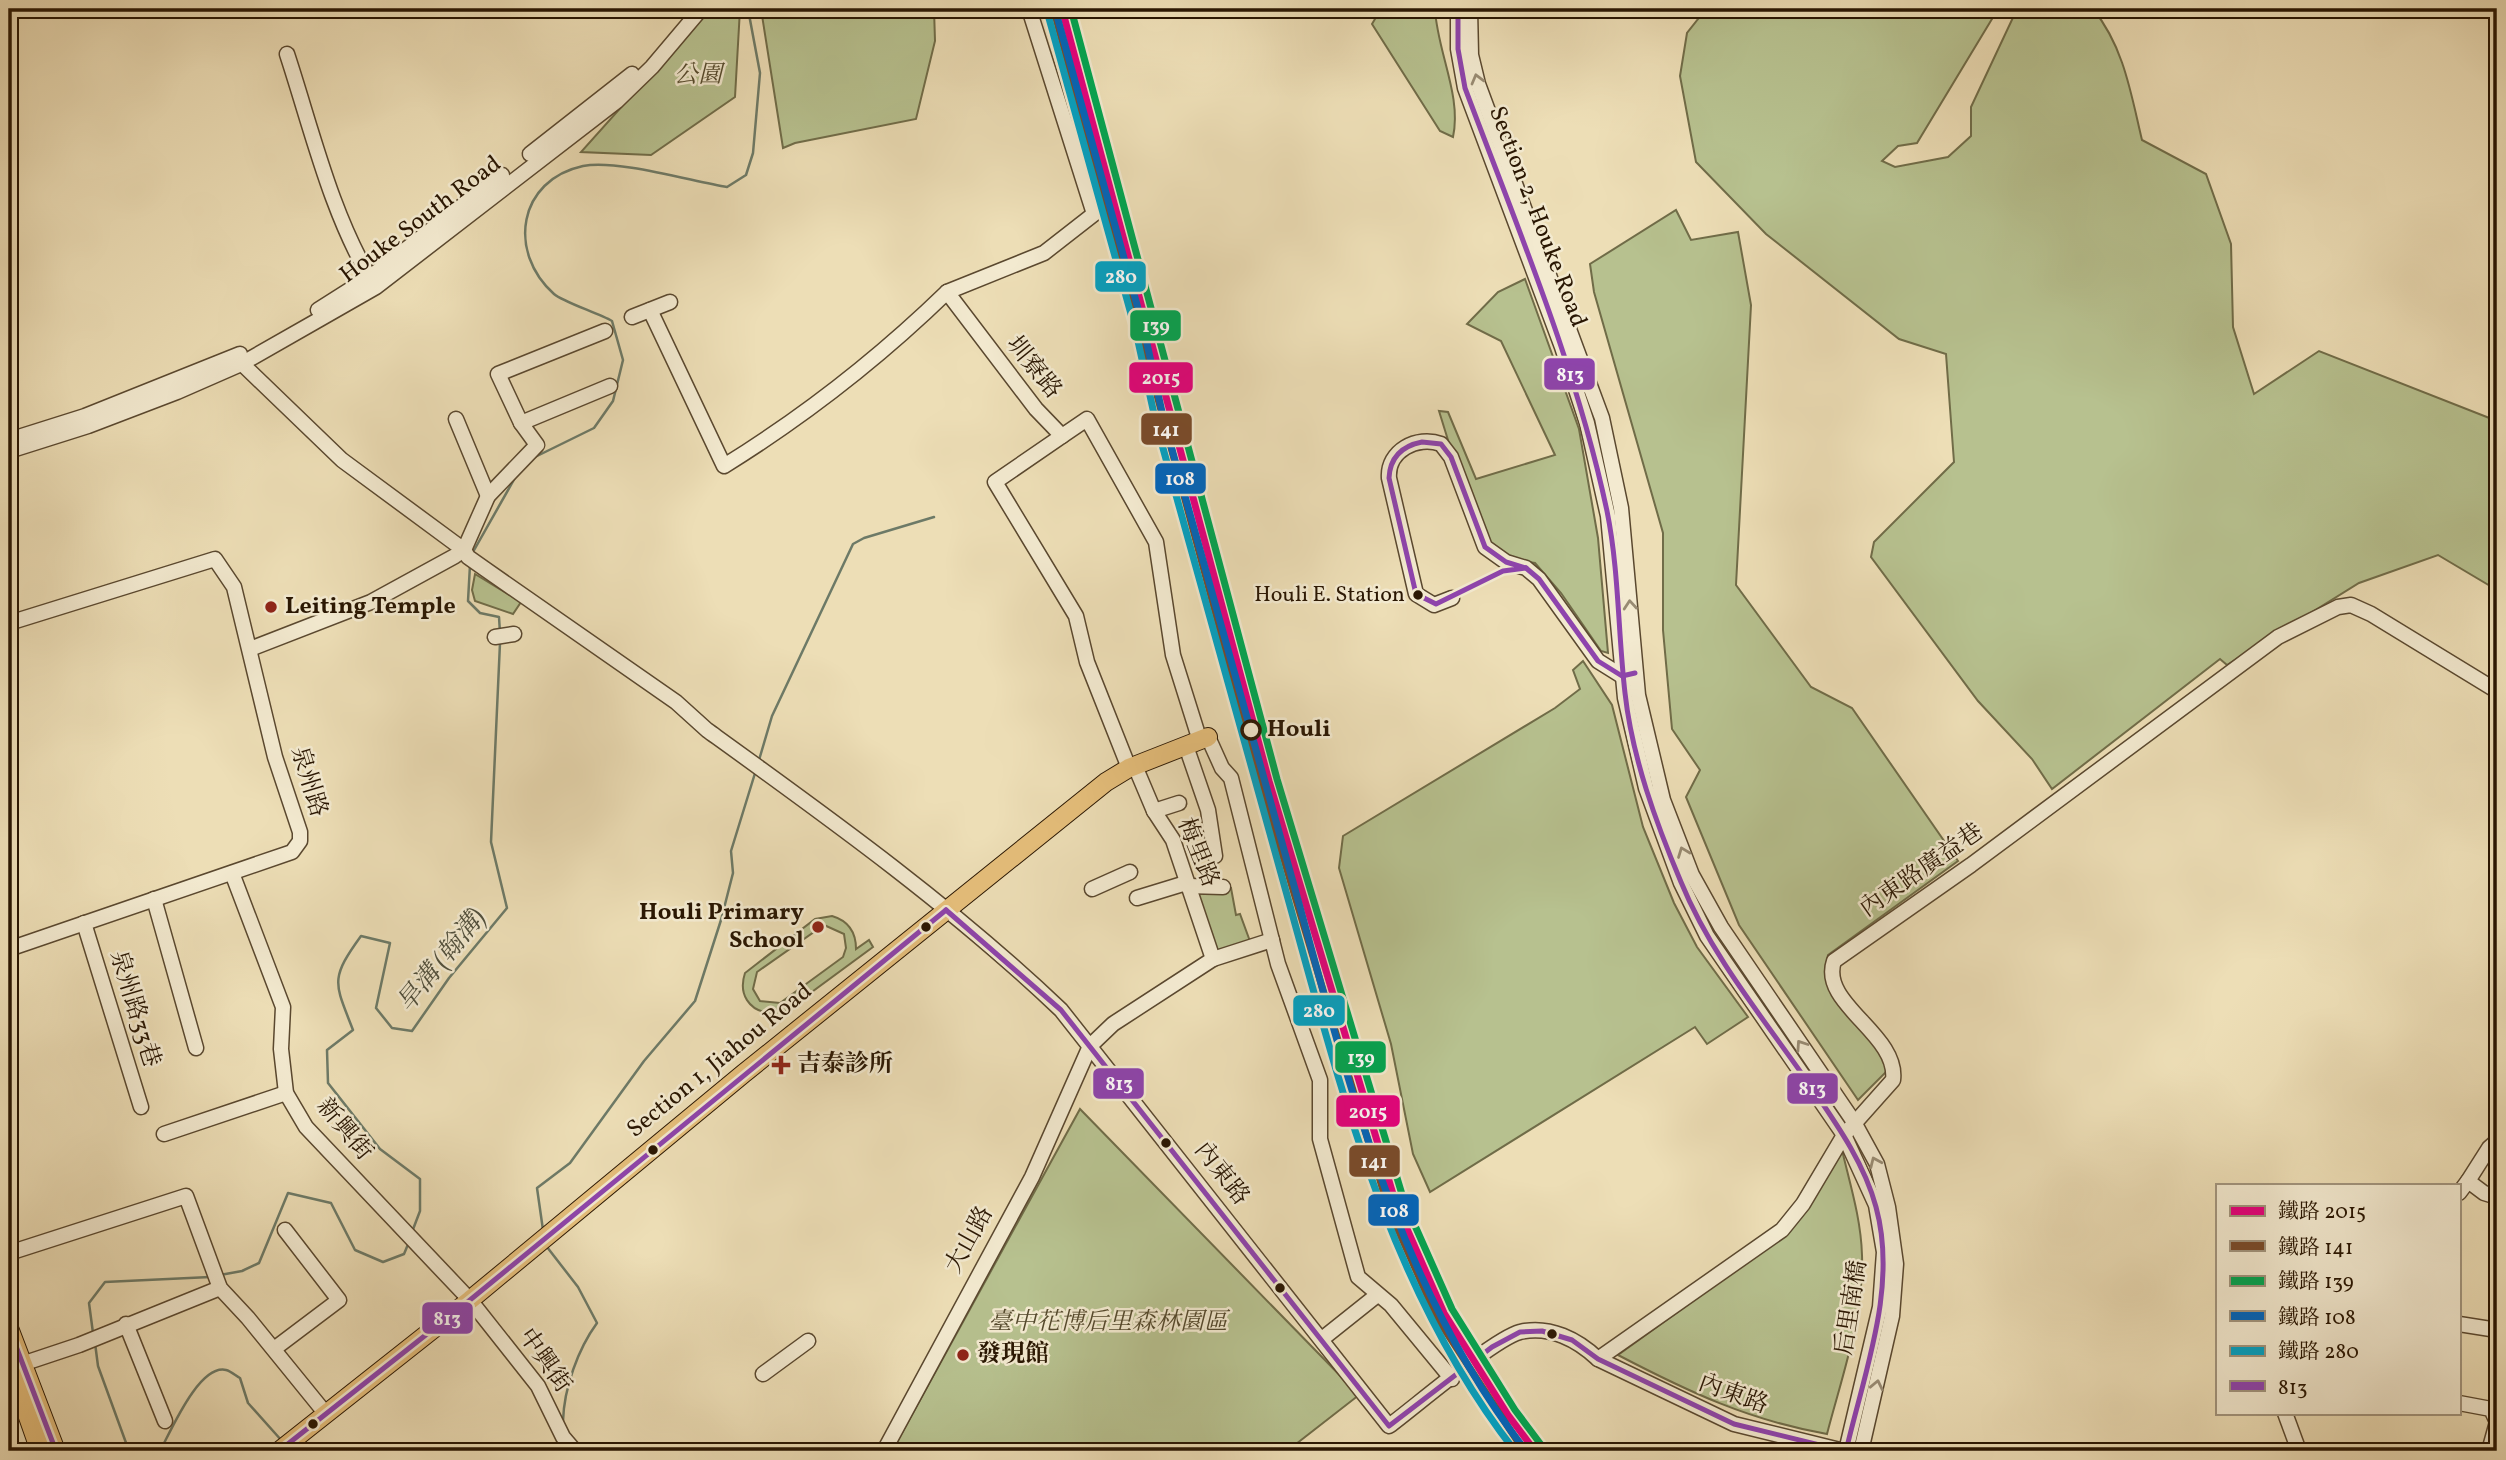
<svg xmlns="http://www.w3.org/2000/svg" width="2506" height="1460" font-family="Vollkorn,'Noto Serif TC',serif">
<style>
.green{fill:#b7c18f;stroke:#706c48;stroke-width:2;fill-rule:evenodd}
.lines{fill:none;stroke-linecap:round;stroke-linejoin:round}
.stream{stroke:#6d7a67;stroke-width:2.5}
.minor-casing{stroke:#5a482f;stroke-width:17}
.major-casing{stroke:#291602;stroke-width:20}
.minor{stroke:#f3ead0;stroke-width:14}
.major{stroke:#e6bf7b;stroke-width:18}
.bus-1-casing{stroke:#f3ead0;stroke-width:10}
.bus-1{stroke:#8e44ad;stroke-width:5}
.rail-1-casing{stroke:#f3ead0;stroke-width:12}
.rail-2-casing{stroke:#f3ead0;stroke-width:12}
.rail-3-casing{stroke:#f3ead0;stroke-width:12}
.rail-4-casing{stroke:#f3ead0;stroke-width:12}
.rail-5-casing{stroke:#f3ead0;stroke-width:12}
.rail-1{stroke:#e5007d;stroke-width:7}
.rail-2{stroke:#7a4b2a;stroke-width:7}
.rail-3{stroke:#00a651;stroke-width:7}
.rail-4{stroke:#0065bd;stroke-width:7}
.rail-5{stroke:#02a2c4;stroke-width:7}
.oneway{stroke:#988b73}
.bus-dot{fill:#291602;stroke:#f3ead0;stroke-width:2.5}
.poi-dot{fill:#8f2418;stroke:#f3ead0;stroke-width:2.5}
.stop-dot{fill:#f3ead0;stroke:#291602;stroke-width:3.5}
.labels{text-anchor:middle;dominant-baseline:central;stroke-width:5;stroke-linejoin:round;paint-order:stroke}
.bus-label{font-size:22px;fill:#291602;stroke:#f3ead0;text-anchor:end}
.park-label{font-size:24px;font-style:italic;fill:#54492c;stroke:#f3ead0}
.street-label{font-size:24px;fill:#291602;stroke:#f3ead0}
.poi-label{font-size:24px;font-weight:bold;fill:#291602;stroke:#f3ead0;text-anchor:start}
.stop-label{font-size:24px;font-weight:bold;fill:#291602;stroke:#f3ead0;text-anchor:start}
.water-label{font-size:26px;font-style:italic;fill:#51503d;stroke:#f3ead0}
.line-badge{stroke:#f3ead0;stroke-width:2.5}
.badge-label{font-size:19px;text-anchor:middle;font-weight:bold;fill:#fff}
</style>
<rect width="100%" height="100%" fill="#eddeb6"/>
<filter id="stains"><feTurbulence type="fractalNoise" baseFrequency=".00286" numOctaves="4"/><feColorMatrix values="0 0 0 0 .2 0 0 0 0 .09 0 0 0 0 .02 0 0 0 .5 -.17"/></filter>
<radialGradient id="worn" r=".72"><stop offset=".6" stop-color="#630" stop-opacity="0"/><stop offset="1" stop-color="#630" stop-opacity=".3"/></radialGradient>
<!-- green -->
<g class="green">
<path d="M709,9H740L735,97L651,155L581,152Z"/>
<path d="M761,9H934L935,41L916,119L795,143L783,148Z"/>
<path d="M1381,9H1435C1437,51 1462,96 1453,137L1440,131L1372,24Z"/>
<path d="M1706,9H1998L1917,143L1898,146L1882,161L1895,167L1948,157L1971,136V107L2017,9H2093C2124,47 2131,94 2142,140L2206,174L2231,244L2233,327L2254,394L2319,351L2497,421V590L2438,555L2359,583L2227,665L2220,659L2052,789L2032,759L1978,701L1871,557L1874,542L1954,462L1946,354L1899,339L1766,234L1696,162L1680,76L1687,33Z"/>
<path d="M1676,210L1691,240L1738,232L1751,305L1736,585L1811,687L1852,708L1958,861L1828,955L1825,971L1884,1057L1887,1071L1858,1100L1739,925L1686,797L1700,770L1672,729L1663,630V533L1594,292L1590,264Z"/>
<path d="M1525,279L1579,429L1598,538L1608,653L1601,651L1561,593L1535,563L1499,557L1469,508L1439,411L1448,412L1476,479L1555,455L1501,341L1467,324L1498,292Z"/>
<path d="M475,574L521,602L513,614L475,601L472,590Z"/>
<path d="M1583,661L1612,705L1643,827L1674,903L1697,947L1748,1017L1707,1044L1695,1027L1430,1192L1413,1154L1391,1044L1339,868L1343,836L1555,708L1580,689L1573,670Z"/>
<path d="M1231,888L1236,915L1240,914L1251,944L1214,954L1194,891Z"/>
<path d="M832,916C849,921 856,932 856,949L869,940L873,947L771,1022L765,1017L770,1013C749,1011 738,994 745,973L815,919ZM824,925L844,934L846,948L843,957L780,1003L760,1001L753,989L757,972Z"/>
<path d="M1080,1109L1359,1395L1287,1451H892Z"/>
<path d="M1842,1150C1850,1184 1861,1219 1862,1255C1864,1316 1842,1376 1827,1434C1748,1420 1689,1392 1618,1355L1787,1233Z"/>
</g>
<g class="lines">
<!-- stream -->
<g class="stream">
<path d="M535,457L594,428L613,401L623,360L612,321C598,313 563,302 554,294C507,252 518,180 583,166C616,159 691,181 727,187L746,175L753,153L760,73L748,9"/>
<path d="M473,552L516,476"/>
<path d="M470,565L468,601L480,613L499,617L500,633"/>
<path d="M759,760L772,716L853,544L864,538L934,517"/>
<path d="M543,1230L537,1188L570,1163L644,1061L695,1001L721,920L733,873L731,851L756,770"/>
<path d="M412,1232L420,1211V1179L380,1149L328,1083L327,1050L353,1030C335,983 329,980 361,936L390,943L376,1008L392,1028L412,1031L449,978L507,908L491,842L500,643"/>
<path d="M547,1247L578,1287L597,1323C578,1349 564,1388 563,1421"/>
<path d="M220,1275L242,1271L259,1263L288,1193L331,1203L355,1250L383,1262L404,1254L409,1242"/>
<path d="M93,1333L89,1303L105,1282L210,1277"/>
<path d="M95,1343L98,1366L129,1451"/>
<path d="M160,1451C171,1431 199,1364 226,1370C231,1371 236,1376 240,1378L248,1403L282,1441"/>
</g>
<!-- minor casing -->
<g class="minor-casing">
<g id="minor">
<path d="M1029,9L1094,214L1044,253L947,292L1036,409L1062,436L1087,419L1156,542L1173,655L1200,741"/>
<path d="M1458,9V49L1465,88L1562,347L1587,423L1608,516L1625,698L1646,788L1681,883L1707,936L1844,1135L1876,1205L1884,1252L1880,1307L1846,1451"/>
<path d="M1470,9L1471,55L1478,84L1602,418L1621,508L1638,695L1663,800L1692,875L1721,927L1854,1122L1877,1164L1888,1207L1896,1264L1892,1316L1861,1451"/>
<path d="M287,54C312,130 331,214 373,283"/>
<path d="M530,154L632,74"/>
<path d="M318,310L370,277L502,175"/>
<path d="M650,310L724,466C803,417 880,357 947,292"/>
<path d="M632,317L670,302"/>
<path d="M235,357L342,460L464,550L468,557L485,569L676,702L707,730C829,818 952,906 1061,1010L1389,1426C1416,1406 1494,1339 1520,1332C1550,1325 1578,1340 1598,1359L1734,1424L1844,1451"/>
<path d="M456,419L488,496"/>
<path d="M521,423L610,386"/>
<path d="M1062,436L995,482L1076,616L1087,662L1129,768"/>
<path d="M9,440L85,416L240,354"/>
<path d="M9,451L88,426L177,392L241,364L320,319L376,287L617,101L652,67L701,9"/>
<path d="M1452,598L1434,605L1416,594L1389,478C1387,451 1417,435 1441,444L1451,457L1485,547L1506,562L1526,568L1539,579L1598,661L1622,676"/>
<path d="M9,623L215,559L234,587L275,757L300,832V841L292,852L9,949"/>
<path d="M495,637L514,634"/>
<path d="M250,649L371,602L455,556L464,550L488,496L537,445L521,423L498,374L605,331"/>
<path d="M1208,737L1222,768L1231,778L1278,964L1320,1080V1139L1358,1277L1391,1305L1452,1379"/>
<path d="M1186,746L1208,810L1215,856"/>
<path d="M1154,811L1179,803"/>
<path d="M232,873L283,1007L281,1049L286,1093L306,1127L470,1300L538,1386L563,1437L575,1451"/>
<path d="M1187,886L1223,887"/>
<path d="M1092,889L1130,872"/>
<path d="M1137,898L1186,883"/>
<path d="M154,899L196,1048"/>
<path d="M84,923L141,1107"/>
<path d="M1213,959L1272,940"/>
<path d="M164,1134L286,1093"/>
<path d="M2497,1141L2489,1148L2468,1181L2484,1193L2497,1197"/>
<path d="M2459,1193L2468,1181"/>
<path d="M9,1253L186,1196L220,1288L248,1318L326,1414"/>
<path d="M126,1324L165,1421"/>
<path d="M2459,1324L2497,1330"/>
<path d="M1322,1339L1376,1296"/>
<path d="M274,1349L339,1300L285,1230"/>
<path d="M1598,1359L1782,1230L1803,1204L1844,1135L1893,1080C1899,1034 1819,1004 1834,961L1971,865L2278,637L2338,607L2351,605L2371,614L2497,691"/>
<path d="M16,1366L79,1345L220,1288"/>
<path d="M763,1374L808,1341"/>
<path d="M2459,1403L2491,1409L2497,1422L2489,1451"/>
<path d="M2285,1413L2299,1451"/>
<path d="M884,1451L1032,1177L1090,1046L1113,1024L1213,959L1173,840L1154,811L1135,766"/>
</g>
</g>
<!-- major casing -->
<g class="major-casing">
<g id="major">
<path d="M9,1328L56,1451"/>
<path d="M9,1363L40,1451"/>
<path d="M279,1451L470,1300L743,1074L1106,782L1129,768L1208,737"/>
</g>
</g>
<!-- minor -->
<use href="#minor" class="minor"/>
<!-- major -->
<use href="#major" class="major"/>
<!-- bus-1 casing -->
<g class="bus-1-casing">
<g id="bus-1">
<path d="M1458,9V49L1465,88C1517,227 1576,365 1607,511C1619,570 1618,633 1625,693C1632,757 1656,823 1681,882C1712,958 1768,1024 1814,1091C1838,1126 1865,1165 1876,1207C1898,1287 1864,1373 1846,1451"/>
<path d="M1422,442L1441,444L1451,457L1485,547L1506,562L1526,568L1503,571L1436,604L1416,594L1389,478C1390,457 1402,446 1422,442Z"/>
<path d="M1526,568L1539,579L1598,661L1622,676L1635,673"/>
<path d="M946,910L1061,1010L1389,1426L1492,1347L1520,1332L1542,1331L1572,1340L1598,1359L1734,1424L1844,1451"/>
<path d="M9,1328L56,1451"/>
<path d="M279,1451L470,1300L946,910"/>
</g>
</g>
<!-- bus-1 -->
<use href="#bus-1" class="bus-1"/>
<!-- rail-1 casing -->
<g class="rail-1-casing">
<path id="rail-1" d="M1062,9L1269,781L1396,1204L1444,1313L1508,1415L1535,1451"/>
</g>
<!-- rail-2 casing -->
<g class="rail-2-casing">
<path id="rail-2" d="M1054,11L1261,783L1388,1207L1437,1318L1524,1451"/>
</g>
<!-- rail-3 casing -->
<g class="rail-3-casing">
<path id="rail-3" d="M1071,9L1277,779L1404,1201L1452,1309L1515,1410L1542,1446"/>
</g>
<!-- rail-4 casing -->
<g class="rail-4-casing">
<path id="rail-4" d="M1055,9L1144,330L1164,421C1208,577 1251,733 1295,889C1349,1085 1398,1287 1526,1451"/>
</g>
<!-- rail-5 casing -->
<g class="rail-5-casing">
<path id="rail-5" d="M1047,11L1136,332L1156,423C1199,581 1243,738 1287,895C1341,1089 1389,1290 1515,1451"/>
</g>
<!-- rail-1 -->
<use href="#rail-1" class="rail-1"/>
<!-- rail-2 -->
<use href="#rail-2" class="rail-2"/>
<!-- rail-3 -->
<use href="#rail-3" class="rail-3"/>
<!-- rail-4 -->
<use href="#rail-4" class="rail-4"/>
<!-- rail-5 -->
<use href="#rail-5" class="rail-5"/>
</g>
<!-- one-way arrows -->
<defs><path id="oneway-chevron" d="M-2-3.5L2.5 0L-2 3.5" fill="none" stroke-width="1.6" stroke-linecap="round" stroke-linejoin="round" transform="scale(1.75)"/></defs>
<g class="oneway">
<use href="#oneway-chevron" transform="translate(1477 79) rotate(-105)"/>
<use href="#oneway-chevron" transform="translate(1630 605) rotate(-95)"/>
<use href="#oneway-chevron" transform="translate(1683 852) rotate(-111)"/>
<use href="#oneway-chevron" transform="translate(1801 1045) rotate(-124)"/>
<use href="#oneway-chevron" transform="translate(1875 1162) rotate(-114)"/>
<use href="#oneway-chevron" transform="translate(1877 1385) rotate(-78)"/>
</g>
<!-- markers -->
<g class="bus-dot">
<circle cx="1418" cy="595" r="6"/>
<circle cx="926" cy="927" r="6"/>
<circle cx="1166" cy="1143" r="6"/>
<circle cx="653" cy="1150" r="6"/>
<circle cx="1280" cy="1288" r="6"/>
<circle cx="1552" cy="1334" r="6"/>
<circle cx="313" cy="1424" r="6"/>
</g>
<g class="poi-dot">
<circle cx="271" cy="607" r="7"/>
<circle cx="818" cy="927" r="7"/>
<path d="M777.5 1054.5h7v7h7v7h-7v7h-7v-7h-7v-7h7z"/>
<circle cx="963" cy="1355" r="7"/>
</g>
<circle class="stop-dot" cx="1251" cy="730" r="9"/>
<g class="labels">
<!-- bus labels -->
<g class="bus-label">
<text x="1405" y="595">Houli E. Station</text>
</g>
<!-- park labels -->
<g class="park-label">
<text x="698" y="76">公園</text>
<text x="1108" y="1323">臺中花博后里森林園區</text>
</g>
<!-- street labels -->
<g class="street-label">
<text transform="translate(1537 217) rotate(69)">Section 2, Houke Road</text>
<text transform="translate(421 220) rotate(-37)">Houke South Road</text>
<text transform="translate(1033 368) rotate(51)">圳寮路</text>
<text transform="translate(308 782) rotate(73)">泉州路</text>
<text transform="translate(1197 853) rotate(68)">梅里路</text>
<text transform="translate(1922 871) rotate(-35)">內東路廣益巷</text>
<text transform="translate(134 1009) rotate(73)">泉州路33巷</text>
<text transform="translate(720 1061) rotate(-39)">Section 1, Jiahou Road</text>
<text transform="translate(344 1130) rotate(50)">新興街</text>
<text transform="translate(1221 1174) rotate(52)">內東路</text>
<text transform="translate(970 1240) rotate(-61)">大山路</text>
<text transform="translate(1852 1308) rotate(-81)">后里南橋</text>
<text transform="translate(544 1361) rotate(55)">中興街</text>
<text transform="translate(1733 1395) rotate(20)">內東路</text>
</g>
<!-- poi labels -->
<g class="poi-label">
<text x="285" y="607">Leiting Temple</text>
<text x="804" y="913" text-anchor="end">Houli Primary<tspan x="804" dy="28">School</tspan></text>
<text x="797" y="1065">吉泰診所</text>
<text x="977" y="1355">發現館</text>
</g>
<!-- stop labels -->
<g class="stop-label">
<text x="1267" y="730">Houli</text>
</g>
<!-- water labels -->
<g class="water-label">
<text transform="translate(442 961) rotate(-51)">旱溝 (翰溝)</text>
</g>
</g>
<g class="line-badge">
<rect x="1094" y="260" width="53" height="33" rx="7" fill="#02a2c4"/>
<rect x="1129" y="309" width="53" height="33" rx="7" fill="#00a651"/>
<rect x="1543" y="357" width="53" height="34" rx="7" fill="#8e44ad"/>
<rect x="1128" y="361" width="66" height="33" rx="7" fill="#e5007d"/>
<rect x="1140" y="412" width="53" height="34" rx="7" fill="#7a4b2a"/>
<rect x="1154" y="462" width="53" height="33" rx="7" fill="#0065bd"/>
<rect x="1292" y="994" width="54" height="33" rx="7" fill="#02a2c4"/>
<rect x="1334" y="1040" width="53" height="34" rx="7" fill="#00a651"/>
<rect x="1092" y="1067" width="53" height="33" rx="7" fill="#8e44ad"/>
<rect x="1786" y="1072" width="53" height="33" rx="7" fill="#8e44ad"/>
<rect x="1335" y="1094" width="66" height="34" rx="7" fill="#e5007d"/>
<rect x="1348" y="1144" width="53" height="34" rx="7" fill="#7a4b2a"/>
<rect x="1367" y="1193" width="53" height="34" rx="7" fill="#0065bd"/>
<rect x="421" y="1301" width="53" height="34" rx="7" fill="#8e44ad"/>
</g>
<g class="badge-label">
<text x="1121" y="283">280</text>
<text x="1156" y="332">139</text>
<text x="1570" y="381">813</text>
<text x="1161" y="384">2015</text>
<text x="1166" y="436">141</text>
<text x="1180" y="485">108</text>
<text x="1319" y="1017">280</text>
<text x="1361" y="1064">139</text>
<text x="1119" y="1090">813</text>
<text x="1812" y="1095">813</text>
<text x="1368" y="1118">2015</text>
<text x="1374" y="1168">141</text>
<text x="1394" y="1217">108</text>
<text x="447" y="1325">813</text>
</g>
<!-- margin -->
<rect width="2506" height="1460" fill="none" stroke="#eddeb6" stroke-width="35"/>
<rect x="10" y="10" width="2485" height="1439" fill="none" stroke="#291602" stroke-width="3.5"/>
<rect x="18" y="18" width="2471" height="1425" fill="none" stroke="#291602" stroke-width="2"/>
<!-- legend -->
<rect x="2216" y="1184" width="245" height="231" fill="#f3ead0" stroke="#a2957e" stroke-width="2"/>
<rect x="2230" y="1206" width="35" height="10" fill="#e5007d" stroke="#a2957e" stroke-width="2"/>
<text x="2278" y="1218" font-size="21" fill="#291602">鐵路 2015</text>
<rect x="2230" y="1241" width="35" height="10" fill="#7a4b2a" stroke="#a2957e" stroke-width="2"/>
<text x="2278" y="1254" font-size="21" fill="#291602">鐵路 141</text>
<rect x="2230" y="1276" width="35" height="10" fill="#00a651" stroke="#a2957e" stroke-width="2"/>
<text x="2278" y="1288" font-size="21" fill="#291602">鐵路 139</text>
<rect x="2230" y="1311" width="35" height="10" fill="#0065bd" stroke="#a2957e" stroke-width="2"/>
<text x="2278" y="1324" font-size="21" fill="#291602">鐵路 108</text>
<rect x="2230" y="1346" width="35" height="10" fill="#02a2c4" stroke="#a2957e" stroke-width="2"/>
<text x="2278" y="1358" font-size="21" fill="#291602">鐵路 280</text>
<rect x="2230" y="1381" width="35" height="10" fill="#8e44ad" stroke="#a2957e" stroke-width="2"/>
<text x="2278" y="1394" font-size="21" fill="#291602">813</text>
<rect width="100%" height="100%" filter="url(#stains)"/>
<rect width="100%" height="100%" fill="url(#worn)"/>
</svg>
